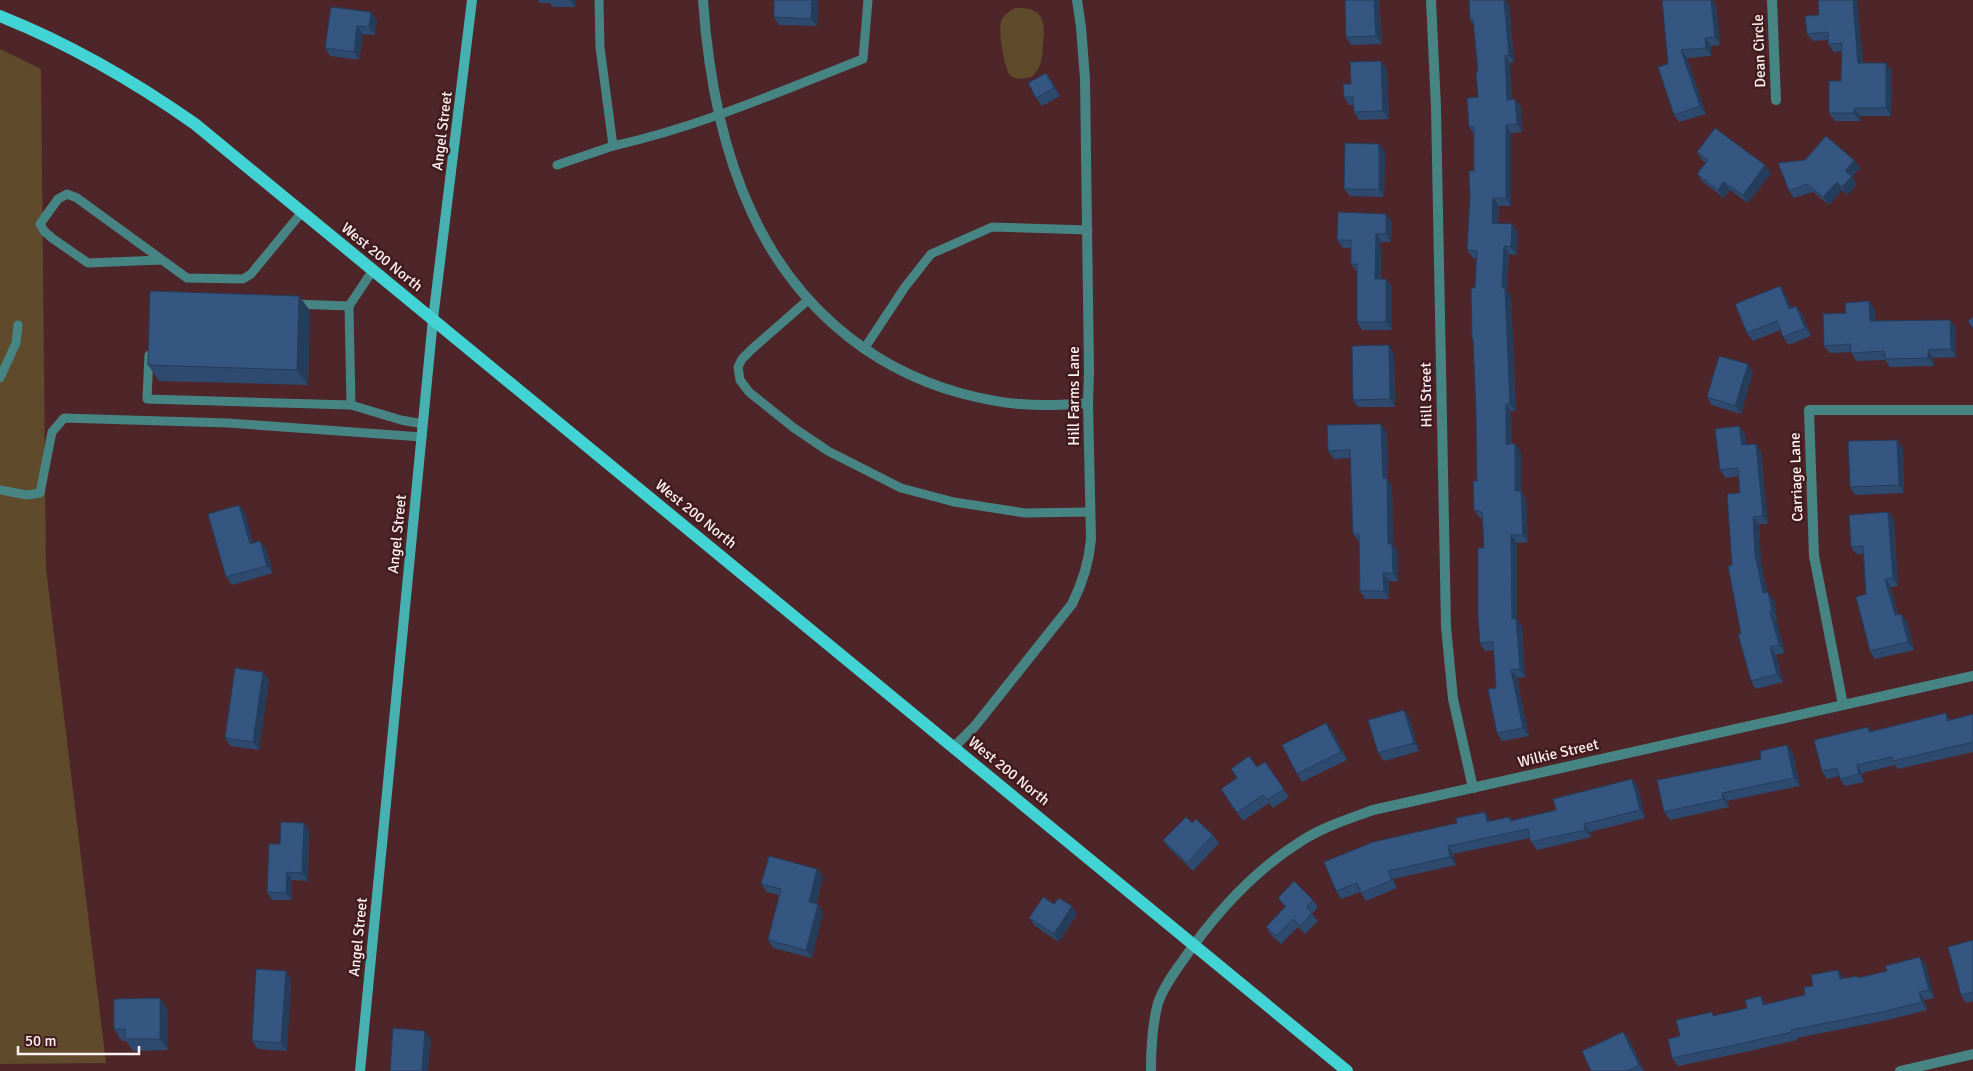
<svg xmlns="http://www.w3.org/2000/svg" width="1973" height="1071" font-family="Signika,sans-serif">
<style>
.green{fill:#5f4a2b}
.lines{fill:none;stroke-linecap:round;stroke-linejoin:round}
.lane{stroke:#478484;stroke-width:9}
.street{stroke:#478484;stroke-width:10}
.secondary{stroke:#47b1b2;stroke-width:10}
.primary{stroke:#42d4d5;stroke-width:12}
.wall{fill:#2e4a6f}
.shaded-wall{fill:#253c5a}
.building{fill:#355681;stroke:#253c5a}
.labels{text-anchor:middle;dominant-baseline:central;stroke-width:5;stroke-linejoin:round;paint-order:stroke}
.street-label{font-size:15px;fill:#fdf1f1;stroke:#421b1f}
</style>
<rect width="100%" height="100%" fill="#4e2528"/>
<!-- green -->
<g class="green">
<path d="M1015,8C1043,7 1046,20 1043,45C1042,60 1042,66 1032,77C1025,78 1016,81 1010,75C1004,68 998,29 1001,21C1004,14 1009,12 1015,8Z"/>
<path d="M0,49L41,69L46,568L106,1063L0,1064Z"/>
</g>
<g class="lines">
<!-- lane -->
<g class="lane">
<path d="M599,0L600,47L613,146C699,127 781,91 863,59L868,0"/>
<path d="M557,165L613,146"/>
<path d="M161,260L88,263L52,238L44,231L40,224L58,199L67,194L77,198L187,278L243,279L251,274L302,212"/>
<path d="M808,300L752,349L742,359L738,367L740,380L749,392L794,428L828,451L901,488L954,502L1025,513L1089,512"/>
<path d="M295,304L349,306L373,270"/>
<path d="M864,349L905,287L931,254L992,227L1088,230"/>
<path d="M149,355L147,399L351,405L349,306"/>
<path d="M0,378L16,343L18,325"/>
<path d="M351,405L401,420L423,424"/>
<path d="M0,490L27,495L40,493L52,432L64,418L228,423L422,437"/>
</g>
<!-- street -->
<g class="street">
<path d="M703,0C708,73 721,147 752,213C793,302 866,367 960,393C979,398 1000,403 1020,404C1042,406 1065,405 1088,403"/>
<path d="M1431,0L1436,108L1446,627L1453,699L1473,788"/>
<path d="M1772,0L1776,100"/>
<path d="M1843,705L1814,556L1809,410H1973"/>
<path d="M954,747L975,726L1072,604C1083,582 1089,563 1091,539L1088,403L1089,372L1085,79L1081,27L1077,0"/>
<path d="M1151,1071C1151,1048 1152,1025 1158,1003C1163,988 1172,976 1181,963C1213,916 1254,870 1303,840C1325,826 1349,819 1373,810L1973,676"/>
<path d="M1900,1071L1973,1054"/>
</g>
<!-- secondary -->
<path class="secondary" d="M360,1071L433,319L472,0"/>
<!-- primary -->
<path class="primary" d="M0,16C70,44 134,81 195,124L1347,1071"/>
</g>
<!-- wall -->
<g class="wall">
<path d="M538,0H575V7H553L550,3H539Z"/>
<path d="M774,0H818L817,26L779,25L774,17Z"/>
<path d="M1345,0H1379L1382,44L1351,45L1346,37Z"/>
<path d="M1509,5L1514,62L1510,63L1512,99H1515L1521,107L1522,132L1511,133V206H1499L1498,224L1518,232L1517,255L1509,254L1507,291L1511,296L1516,411H1511L1512,444H1515L1521,452V491L1526,499L1528,542L1517,543V619L1522,626L1525,677L1517,678L1529,736L1502,741L1497,733L1496,688L1494,650L1485,651L1480,643L1484,548L1483,518H1480L1474,510L1477,481L1476,411L1474,342L1472,339L1476,258H1473L1467,250L1474,171V135L1469,127L1478,97V71L1474,26L1470,20Z"/>
<path d="M1716,5L1720,45L1711,46V56L1687,58L1706,114L1679,122L1674,115L1668,64Z"/>
<path d="M331,7L377,20L375,35L363,34L359,60L330,56L325,48Z"/>
<path d="M1819,15L1863,63L1892,71L1891,116H1860V121H1835L1829,113L1841,81V51L1834,52L1828,44V40L1813,41L1807,34Z"/>
<path d="M1381,61L1387,69L1389,119L1359,120L1354,112L1353,105H1349L1344,97L1351,84Z"/>
<path d="M1046,73L1052,81L1060,96L1042,106L1036,98Z"/>
<path d="M1379,144L1385,152L1384,197L1350,196L1344,189Z"/>
<path d="M1697,152L1771,173L1748,203L1730,190L1724,198L1703,182L1697,174L1706,163L1702,160Z"/>
<path d="M1854,160L1860,168L1852,177L1857,184L1848,195L1842,190L1829,205L1813,192L1794,198L1789,191Z"/>
<path d="M1386,214L1392,222L1391,242H1381V279H1386L1392,287V330H1362L1357,322V272L1351,264V248H1343L1337,240Z"/>
<path d="M1780,286L1785,294L1791,308L1796,306L1802,314L1811,336L1789,345L1783,337L1780,330L1753,341L1747,333Z"/>
<path d="M299,296L310,311L308,385L159,381L148,365Z"/>
<path d="M1875,309V321L1950,320L1956,328V357L1933,358L1934,366L1890,367L1885,360L1856,361L1851,352L1830,353L1824,346L1846,313Z"/>
<path d="M1394,353L1395,407H1358L1353,400Z"/>
<path d="M1753,372L1741,414L1712,405L1707,397Z"/>
<path d="M1739,426L1745,434L1746,445L1756,444L1761,452L1768,524H1759L1761,562L1767,592L1774,600L1777,618L1776,619L1785,653L1776,655L1783,682L1756,689L1751,681L1741,634L1732,565L1740,493L1738,476L1726,478L1720,470Z"/>
<path d="M1387,432L1388,480L1392,486L1393,545L1398,552V581H1389V599H1365L1360,591L1359,542L1353,534L1350,458L1334,459L1328,451Z"/>
<path d="M1897,440L1903,448L1904,493L1855,495L1850,487Z"/>
<path d="M239,505L245,513L253,543L260,541L266,549L273,573L232,585L226,577Z"/>
<path d="M1888,512L1894,520L1898,586L1891,587L1898,615L1907,622L1914,650L1875,659L1870,651L1863,554H1856L1851,547Z"/>
<path d="M263,672L269,680L259,750L230,746L225,738Z"/>
<path d="M1946,713L1950,720L1973,714V752L1898,769L1895,765L1862,773L1864,782L1845,786L1840,779L1839,776L1827,779L1822,771L1868,727L1871,732Z"/>
<path d="M1409,717L1419,751L1384,761L1378,753Z"/>
<path d="M1326,723L1332,730L1347,760L1302,782L1297,774Z"/>
<path d="M1793,753L1800,786L1727,801L1729,807L1670,820L1664,812Z"/>
<path d="M1265,762L1289,797L1273,808L1269,803L1243,821L1221,789Z"/>
<path d="M1632,779L1638,787L1645,818L1590,832L1591,837L1537,850L1531,842L1530,838L1453,854L1456,865L1393,879L1397,888L1366,901L1360,892L1341,899L1336,891L1457,823L1485,812L1490,821L1509,817L1512,820L1556,810Z"/>
<path d="M1192,823L1213,835L1219,843L1193,871L1169,848L1163,840Z"/>
<path d="M309,830L308,881L292,880V900H272L267,892L280,844Z"/>
<path d="M817,869L823,877L816,904L823,912L812,958L773,948L768,940L779,895L767,892L761,884Z"/>
<path d="M1278,898L1313,900L1318,907L1312,914L1318,921L1305,934L1298,927L1281,944L1271,935L1266,927L1285,907Z"/>
<path d="M1054,904L1077,914L1059,942L1035,926L1029,918Z"/>
<path d="M1973,940V1001L1966,1003L1961,995Z"/>
<path d="M1926,965L1934,998L1924,1000L1927,1010L1892,1019L1797,1038V1040L1745,1052L1678,1066L1672,1058L1680,1036L1712,1012L1714,1016L1805,995L1843,977L1844,978H1859Z"/>
<path d="M291,979L287,1051L258,1049L252,1041Z"/>
<path d="M160,998L168,1010V1050L133,1051L126,1041H122L114,1029Z"/>
<path d="M1629,1039L1644,1071H1591Z"/>
</g>
<!-- shaded-wall -->
<g class="shaded-wall">
<path d="M570,0H575V7Z"/>
<path d="M812,0H818L817,26L811,19Z"/>
<path d="M1374,0H1379L1382,44L1376,36Z"/>
<path d="M1504,0H1506L1509,5L1514,62L1509,55Z"/>
<path d="M1711,0H1713L1716,5L1720,45L1715,37Z"/>
<path d="M1853,0H1857L1864,71L1858,63Z"/>
<path d="M371,12L377,20L375,35L369,27Z"/>
<path d="M357,26L363,34L359,60L354,52Z"/>
<path d="M1705,38L1711,46V56L1706,48Z"/>
<path d="M1681,50L1687,58L1706,114L1700,106Z"/>
<path d="M1505,55L1510,63L1513,107L1507,100Z"/>
<path d="M1381,61L1387,69L1389,119L1383,111Z"/>
<path d="M1886,63L1892,71L1891,116L1886,108Z"/>
<path d="M1046,73L1052,81L1060,96L1054,88Z"/>
<path d="M1515,99L1521,107L1522,132L1517,124Z"/>
<path d="M1854,108L1860,116V121L1854,113Z"/>
<path d="M1506,125L1511,133V206L1506,198Z"/>
<path d="M1379,144L1385,152L1384,197L1379,189Z"/>
<path d="M1854,160L1860,168L1852,177L1857,184L1848,195L1842,187L1845,171Z"/>
<path d="M1765,165L1771,173L1748,203L1743,195Z"/>
<path d="M1724,182L1730,190L1724,198L1718,190Z"/>
<path d="M1837,182L1842,190L1829,205L1823,197Z"/>
<path d="M1493,198L1499,206L1498,231L1492,223Z"/>
<path d="M1386,214L1392,222L1391,242L1386,234Z"/>
<path d="M1512,224L1518,232L1517,255L1511,247Z"/>
<path d="M1376,234L1381,242L1380,287L1375,279Z"/>
<path d="M1504,246L1509,254L1507,291L1511,296L1516,411L1510,404L1502,288Z"/>
<path d="M1386,279L1392,287V330L1386,322Z"/>
<path d="M1780,286L1785,294L1795,317L1789,309Z"/>
<path d="M299,296L310,311L308,385L297,370Z"/>
<path d="M1869,301L1875,309L1876,329L1870,321Z"/>
<path d="M1796,306L1802,314L1811,336L1805,328Z"/>
<path d="M1950,320L1956,328V357L1951,349Z"/>
<path d="M1389,345L1394,353L1395,407L1390,399Z"/>
<path d="M1928,350L1933,358L1934,366L1928,358Z"/>
<path d="M1748,364L1753,372L1741,414L1735,406Z"/>
<path d="M1506,404L1511,411L1512,452L1506,444Z"/>
<path d="M1381,424L1387,432L1388,480L1392,486L1393,545L1398,552V581L1393,573L1388,544L1383,478Z"/>
<path d="M1739,426L1745,434L1747,453L1742,445Z"/>
<path d="M1897,440L1903,448L1904,493L1899,485Z"/>
<path d="M1515,444L1521,452V499L1515,491Z"/>
<path d="M1756,444L1761,452L1768,524L1763,516Z"/>
<path d="M1521,491L1526,499L1528,542L1523,535Z"/>
<path d="M239,505L245,513L256,552L250,544Z"/>
<path d="M1888,512L1894,520L1898,586L1893,578Z"/>
<path d="M1753,517L1759,524L1761,562L1769,601L1763,593L1755,554Z"/>
<path d="M1511,535L1517,543V619L1522,626L1525,677L1520,669L1512,619Z"/>
<path d="M260,541L266,549L273,573L267,566Z"/>
<path d="M1383,573L1389,581V599L1384,591Z"/>
<path d="M1885,579L1891,587L1900,623L1895,615Z"/>
<path d="M1768,592L1774,600L1777,618L1772,611Z"/>
<path d="M1770,611L1776,619L1785,653L1779,645Z"/>
<path d="M1901,614L1907,622L1914,650L1908,642Z"/>
<path d="M1770,647L1776,655L1783,682L1777,674Z"/>
<path d="M1511,670L1517,678L1529,736L1523,728Z"/>
<path d="M263,672L269,680L259,750L253,742Z"/>
<path d="M1404,710L1409,717L1419,751L1414,743Z"/>
<path d="M1946,713L1951,721H1947Z"/>
<path d="M1326,723L1332,730L1347,760L1341,752Z"/>
<path d="M1787,745L1793,753L1800,786L1794,778Z"/>
<path d="M1857,765L1862,773L1864,782L1859,774Z"/>
<path d="M1632,779L1638,787L1645,818L1640,810Z"/>
<path d="M1722,793L1727,801L1729,807L1723,799Z"/>
<path d="M1485,812L1490,820L1492,830L1487,822Z"/>
<path d="M304,823L309,830L308,881L302,873Z"/>
<path d="M1584,824L1590,832L1591,837L1585,830Z"/>
<path d="M1448,846L1453,854L1456,865L1450,857Z"/>
<path d="M817,869L823,877L815,910L809,902Z"/>
<path d="M1388,871L1393,879L1397,888L1392,880Z"/>
<path d="M287,872L292,880V900L286,893Z"/>
<path d="M818,904L823,912L812,958L806,950Z"/>
<path d="M1072,906L1077,914L1059,942L1054,934Z"/>
<path d="M1920,957L1926,965L1934,998L1929,990Z"/>
<path d="M1838,970L1843,977L1845,987L1840,979Z"/>
<path d="M286,971L291,979L287,1051L281,1043Z"/>
<path d="M1919,992L1924,1000L1927,1010L1922,1002Z"/>
<path d="M1761,996L1766,1004L1763,1005Z"/>
<path d="M160,998L168,1010V1050L160,1039Z"/>
<path d="M425,1031L431,1039L428,1071H422Z"/>
<path d="M1623,1032L1629,1039L1644,1071L1639,1065Z"/>
</g>
<!-- building -->
<g class="building">
<path d="M774,0H812L811,19L774,17Z"/>
<path d="M1345,0H1374L1376,36L1346,37Z"/>
<path d="M1469,0H1504L1509,55H1505L1507,100L1515,99L1517,124L1506,125V198H1493L1492,223L1512,224L1511,247L1504,246L1502,288H1505L1510,404H1506V444H1515V491H1521L1523,535H1511L1512,619L1516,618L1520,669L1511,670L1523,728L1497,733L1488,689L1496,688L1493,642L1480,643L1478,618V548H1484L1482,512L1474,510L1473,481H1477L1476,411L1473,339H1472L1471,288H1475L1477,251L1467,250L1470,198L1469,171H1474V127H1469L1467,98L1478,97L1476,72L1478,71L1473,20H1470Z"/>
<path d="M1662,0H1711L1715,37L1705,38L1706,48L1681,50L1700,106L1674,115L1658,67L1668,64Z"/>
<path d="M1818,0H1853L1858,63H1886V108H1854V113H1829V81H1841L1842,43L1828,44V32L1807,34L1805,16L1819,15Z"/>
<path d="M331,7L371,12L369,27L357,26L354,52L325,48Z"/>
<path d="M1381,61L1383,111L1354,112L1353,97H1344L1343,84H1351L1350,62Z"/>
<path d="M1046,73L1054,88L1036,98L1028,83Z"/>
<path d="M1715,128L1765,165L1743,195L1724,182L1718,190L1697,174L1708,160L1697,152Z"/>
<path d="M1826,136L1854,160L1845,171L1852,176L1842,187L1837,182L1823,197L1807,184L1789,191L1778,163L1805,160Z"/>
<path d="M1345,143L1379,144V189H1344Z"/>
<path d="M1338,212L1386,214V234H1376L1375,279H1386V322H1357V264H1351V240H1337Z"/>
<path d="M1780,286L1789,309L1796,306L1805,328L1783,337L1777,321L1747,333L1735,304Z"/>
<path d="M150,291L299,296L297,370L148,365Z"/>
<path d="M1869,301L1870,321L1950,320L1951,349L1928,350V358L1885,359L1884,351L1851,353L1850,344L1824,346L1823,314L1846,313L1845,303Z"/>
<path d="M1973,317V328L1968,321Z"/>
<path d="M1389,345L1390,399L1353,400L1352,346Z"/>
<path d="M1719,356L1748,364L1735,406L1707,397Z"/>
<path d="M1381,424L1383,478H1387L1388,544H1392L1393,573H1383L1384,591H1360L1359,534H1353L1350,450L1328,451L1327,425Z"/>
<path d="M1739,426L1742,445L1756,444L1763,516L1753,517L1755,554L1763,593L1768,592L1772,611H1770L1779,645L1770,647L1777,674L1751,681L1738,634H1741L1728,566L1732,565L1727,494L1740,493L1738,468L1720,470L1715,429Z"/>
<path d="M1897,440L1899,485L1850,487L1848,441Z"/>
<path d="M239,505L250,544L260,541L267,566L226,577L208,514Z"/>
<path d="M1888,512L1893,578L1885,579L1895,615L1901,614L1908,642L1870,651L1856,597L1866,594L1863,546L1851,547L1849,515Z"/>
<path d="M235,668L263,672L253,742L225,738Z"/>
<path d="M1404,710L1414,743L1378,753L1368,720Z"/>
<path d="M1946,713L1947,721L1973,714V742L1893,761L1892,757L1857,765L1859,774L1840,779L1837,768L1822,771L1814,740L1868,727L1869,732Z"/>
<path d="M1326,723L1341,752L1297,774L1282,745Z"/>
<path d="M1787,745L1794,778L1722,793L1723,799L1664,812L1657,780L1761,759L1760,751Z"/>
<path d="M1249,756L1257,767L1265,762L1284,789L1267,800L1263,795L1237,813L1221,789L1237,778L1231,769Z"/>
<path d="M1632,779L1640,810L1584,824L1585,830L1531,842L1528,829L1448,846L1450,857L1388,871L1392,880L1361,893L1357,883L1336,891L1324,862L1373,842L1457,823L1456,818L1485,812L1487,822L1509,817L1510,821L1556,810L1553,799Z"/>
<path d="M1186,817L1192,823L1196,819L1213,835L1187,863L1163,840Z"/>
<path d="M281,822L304,823L302,873L287,872L286,893L267,892L269,844H280Z"/>
<path d="M769,856L817,869L809,902L818,904L806,950L768,940L781,889L761,884Z"/>
<path d="M1294,881L1313,900L1306,907L1312,913L1300,926L1293,919L1276,936L1266,927L1286,906L1278,898Z"/>
<path d="M1043,897L1054,904L1059,898L1072,906L1054,934L1029,918Z"/>
<path d="M1973,940V992L1961,995L1948,947Z"/>
<path d="M1920,957L1929,990L1919,992L1922,1002L1886,1011L1791,1030L1792,1032L1740,1044L1672,1058L1668,1039L1680,1036L1676,1020L1712,1012L1713,1016L1747,1008L1745,1000L1761,996L1763,1005L1805,995L1804,987L1813,986L1811,975L1838,970L1840,979L1857,976L1858,978L1887,971L1885,966Z"/>
<path d="M256,969L286,971L281,1043L252,1041Z"/>
<path d="M160,998V1039H125V1029H114V999Z"/>
<path d="M393,1028L425,1031L422,1071H390Z"/>
<path d="M1623,1032L1639,1065L1627,1071H1591L1582,1051Z"/>
</g>
<g class="labels">
<!-- street labels -->
<g class="street-label">
<text transform="translate(1759 51) rotate(-92)">Dean Circle</text>
<text transform="translate(442 131) rotate(-83)">Angel Street</text>
<text transform="translate(382 257) rotate(39)">West 200 North</text>
<text transform="translate(1426 395) rotate(-91)">Hill Street</text>
<text transform="translate(1074 396) rotate(-90)">Hill Farms Lane</text>
<text transform="translate(1796 477) rotate(-92)">Carriage Lane</text>
<text transform="translate(696 514) rotate(39)">West 200 North</text>
<text transform="translate(397 534) rotate(-84)">Angel Street</text>
<text transform="translate(1558 753) rotate(-13)">Wilkie Street</text>
<text transform="translate(1009 771) rotate(39)">West 200 North</text>
<text transform="translate(358 937) rotate(-84)">Angel Street</text>
</g>
</g>
<!-- scale -->
<path d="M18 1046v8h121v-8" fill="none" stroke="#fdf1f1" stroke-width="2.5"/>
<text x="25" y="1046" font-size="15" fill="#fdf1f1" stroke="#421b1f" stroke-width="4" paint-order="stroke">50 m</text>
</svg>
